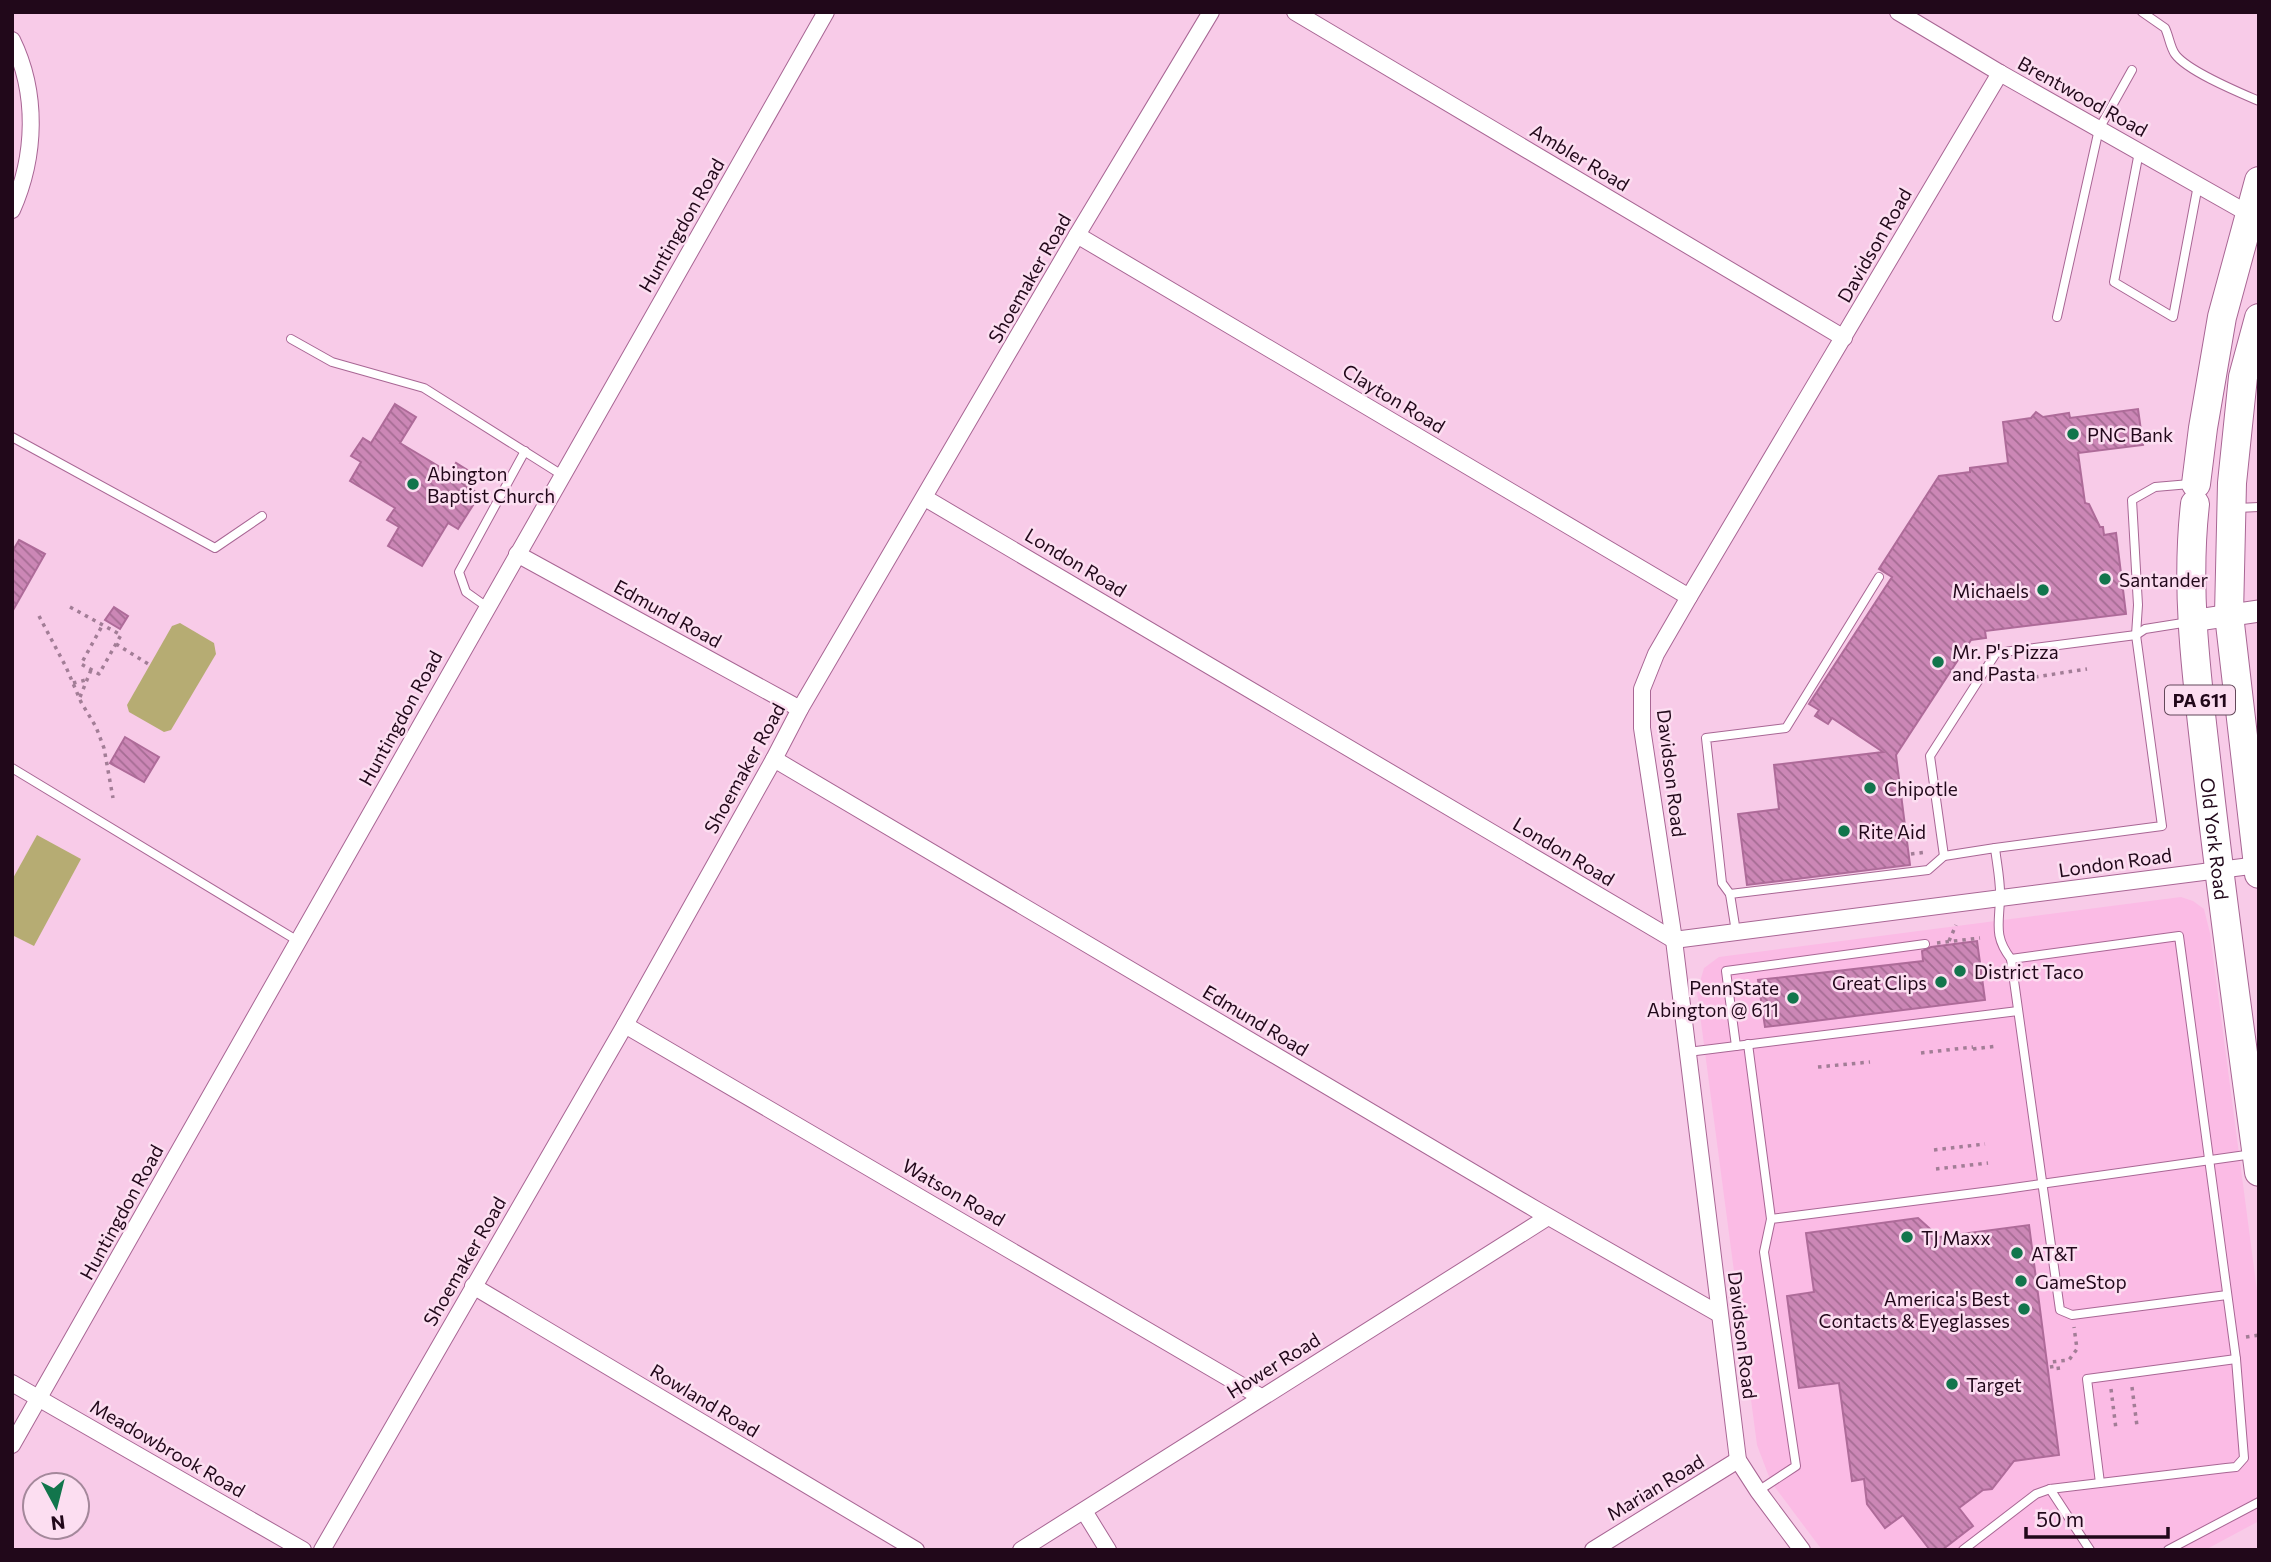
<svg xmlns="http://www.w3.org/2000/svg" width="2271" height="1562" font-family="Commissioner,sans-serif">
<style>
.built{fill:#fbbbe5}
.park{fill:#b6ac73}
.building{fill:url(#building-back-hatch);stroke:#ae6b99;stroke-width:2}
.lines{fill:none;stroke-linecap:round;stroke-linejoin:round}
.service-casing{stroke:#a86694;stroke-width:10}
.minor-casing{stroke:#a86694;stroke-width:18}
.tertiary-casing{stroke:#a86694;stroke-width:23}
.trunk-casing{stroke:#a86694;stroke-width:30}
.path{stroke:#a27d96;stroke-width:3.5;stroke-dasharray:3.5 5;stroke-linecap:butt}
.service{stroke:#fff;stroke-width:8}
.minor{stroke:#fff;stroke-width:16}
.tertiary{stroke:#fff;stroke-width:21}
.trunk{stroke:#fff;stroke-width:28}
.poi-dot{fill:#12754c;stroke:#fcdef1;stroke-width:2.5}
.labels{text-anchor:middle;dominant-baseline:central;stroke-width:5;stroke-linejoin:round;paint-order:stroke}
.shield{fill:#fcdef1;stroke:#63485a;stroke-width:2}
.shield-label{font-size:18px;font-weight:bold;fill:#21081a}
.street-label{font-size:19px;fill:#21081a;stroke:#fcdef1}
.poi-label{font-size:19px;fill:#21081a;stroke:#fcdef1;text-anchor:start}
</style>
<defs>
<pattern id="building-back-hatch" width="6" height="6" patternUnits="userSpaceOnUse" patternTransform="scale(1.75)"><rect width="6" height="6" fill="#cc87b6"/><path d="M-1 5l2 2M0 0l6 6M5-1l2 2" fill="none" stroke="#a56c93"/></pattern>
</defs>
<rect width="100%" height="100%" fill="#f8cbe8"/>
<!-- built -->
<path class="built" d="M2181,897L2193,901L2204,909L2210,933L2259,1306V1521L2205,1550H1822L1771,1482L1757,1445L1697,992L1704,968L1719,957Z"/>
<!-- park -->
<g class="park">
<path d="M180,623L214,643L216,654L171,730L164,732L129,712L127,705L172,626Z"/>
<path d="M37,835L81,859L34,946L12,935V880Z"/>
</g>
<!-- building -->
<g class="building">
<path d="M395,404L416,417L400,443L450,473L456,463L477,476L469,488L480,494L458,529L448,523L422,566L388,546L399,527L387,520L395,508L350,481L361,462L351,456L363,438L371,443Z"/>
<path d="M2138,409L2143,445L2078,453L2085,503L2089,504L2100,527H2103L2104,535L2116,533L2126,614L1985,631L1986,638L1971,640L1896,755L1910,865L1747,885L1738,814L1779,809L1774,765L1883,752L1832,718L1828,724L1815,716L1819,710L1809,704L1892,577L1879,569L1939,476L1970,472V468L2008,463L2003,422L2031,418L2036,412L2043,417L2069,413L2070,418Z"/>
<path d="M19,540L45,554L12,612V552Z"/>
<path d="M114,607L128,616L120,629L105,620Z"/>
<path d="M125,737L159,757L144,782L110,763Z"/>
<path d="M1977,941L1985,1000L1765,1027L1758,980L1923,961L1922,951L1931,947Z"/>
<path d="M1918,1218L1939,1237L2029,1225L2059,1455L2014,1461L1992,1489L1983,1490L1959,1508L1973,1526L1942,1550H1930L1903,1515L1885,1528L1867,1504L1864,1479L1852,1481L1839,1383L1799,1388L1787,1296L1814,1292L1806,1233Z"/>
</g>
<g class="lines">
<!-- service casing -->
<g class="service-casing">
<g id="service">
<path d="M2142,12L2165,28C2169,36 2170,47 2175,54C2187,71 2238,92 2259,101"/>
<path d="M2139,152L2114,282L2173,317L2198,185"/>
<path d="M2057,317L2099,129L2132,70"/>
<path d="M291,339L332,362L424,388L562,475"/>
<path d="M12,437L215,548L262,516"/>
<path d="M2237,508L2259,507"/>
<path d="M487,607L466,592L459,572L525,451"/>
<path d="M2189,622L2145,629L2136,635L1996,653L1930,756L1944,856L1995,848C1997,865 2001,883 2000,899C1999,925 1994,937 2011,959L2060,1310L2072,1315L2227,1295"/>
<path d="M12,768L298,941"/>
<path d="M1995,848L2162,826L2136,635L2138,605L2132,500L2155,487L2190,484"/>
<path d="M1730,894L1928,870L1944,856"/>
<path d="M1736,932L1730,894L1722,883L1706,738L1786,728L1879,577"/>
<path d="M1748,1044L1771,1219"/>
<path d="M1736,1046L1726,971L1925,944"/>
<path d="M1688,1052L2018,1011"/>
<path d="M2100,1483L2087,1379L2236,1359"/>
<path d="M2050,1489L2090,1550"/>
<path d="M1758,1491L1796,1466L1764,1252L1771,1219L1999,1190L2253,1154"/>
<path d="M1963,1550L2036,1494L2050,1489L2226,1468L2236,1467L2244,1458L2236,1359L2179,936L2011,959"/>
<path d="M2168,1550L2259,1502"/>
</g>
</g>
<!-- minor casing -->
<g class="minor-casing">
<g id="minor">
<path d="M1295,12L1844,338"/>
<path d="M1898,12L2000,73L2249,214"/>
<path d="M12,40C38,93 36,156 12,210"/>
<path d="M1077,235L1689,597"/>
<path d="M925,498L1674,940L2258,865"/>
<path d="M517,554L800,709"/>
<path d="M774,759L1535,1209L1719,1314"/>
<path d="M625,1025L1261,1397"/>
<path d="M473,1286L916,1550"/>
<path d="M12,1383L303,1550"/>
<path d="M12,1445L826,12"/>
<path d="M1084,1511L1108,1550"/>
<path d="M322,1550L625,1025L774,759L800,709L1077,235L1211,12"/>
<path d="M1021,1550L1548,1217"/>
<path d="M1593,1550L1738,1460"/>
<path d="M1802,1550L1758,1491L1738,1460L1674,940L1642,728V689L1656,654L1689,597L2000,73"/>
</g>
</g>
<!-- tertiary casing -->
<g class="tertiary-casing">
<path id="tertiary" d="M2191,621L2259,611"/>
</g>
<!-- trunk casing -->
<g class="trunk-casing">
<g id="trunk">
<path d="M2259,318L2243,377L2232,483L2229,615L2259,874"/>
<path d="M2196,484L2203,428L2222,317L2259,181"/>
<path id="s1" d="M2195,504C2185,592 2197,679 2207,767C2222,902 2241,1037 2259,1172"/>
</g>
</g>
<!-- path -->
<g class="path">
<path d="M70,607L121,635L99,674L81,664L102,626"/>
<path d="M39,616L66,667L81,702L96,727L104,748L113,798"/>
<path d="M116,644L150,665"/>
<path d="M2035,677L2087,669"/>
<path d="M73,683L86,680"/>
<path d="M80,697L91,670"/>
<path d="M1911,854L1927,852"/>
<path d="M1949,941L1956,925"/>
<path d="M1937,943L1980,938"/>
<path d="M1744,1009L1759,1007"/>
<path d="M1973,1049L1997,1046"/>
<path d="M1921,1053L1973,1047"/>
<path d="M1818,1067L1870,1062"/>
<path d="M1934,1150L1985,1144"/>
<path d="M1936,1169L1988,1163"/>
<path d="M2246,1337L2259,1335"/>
<path d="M2060,1368L2052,1369L2051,1362L2069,1360L2077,1349L2074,1327"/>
<path d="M2132,1387L2137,1426"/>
<path d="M2111,1389L2116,1429"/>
</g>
<!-- service -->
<use href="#service" class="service"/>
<!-- minor -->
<use href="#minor" class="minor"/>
<!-- tertiary -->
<use href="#tertiary" class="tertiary"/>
<!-- trunk -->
<use href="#trunk" class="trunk"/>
</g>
<!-- markers -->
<g class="poi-dot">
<circle cx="2073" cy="434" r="7"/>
<circle cx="413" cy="484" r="7"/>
<circle cx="2105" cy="579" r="7"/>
<circle cx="2043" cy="590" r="7"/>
<circle cx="1938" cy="662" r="7"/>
<circle cx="1870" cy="788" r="7"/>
<circle cx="1844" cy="831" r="7"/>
<circle cx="1960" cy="971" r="7"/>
<circle cx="1941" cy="982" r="7"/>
<circle cx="1793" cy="998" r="7"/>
<circle cx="1907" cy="1237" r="7"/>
<circle cx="2017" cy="1253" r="7"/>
<circle cx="2021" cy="1281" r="7"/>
<circle cx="2024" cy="1309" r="7"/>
<circle cx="1952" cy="1384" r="7"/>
</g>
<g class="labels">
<!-- shield labels -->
<rect class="shield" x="2165" y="685.5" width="70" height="29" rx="5"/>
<g class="shield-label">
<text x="2200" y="700">PA 611</text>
</g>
<!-- street labels -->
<g class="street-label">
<text transform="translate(2083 96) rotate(29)">Brentwood Road</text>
<text transform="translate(1580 157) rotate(31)">Ambler Road</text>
<text transform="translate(681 225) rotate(-60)">Huntingdon Road</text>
<text transform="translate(1874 245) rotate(-60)">Davidson Road</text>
<text transform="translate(1029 278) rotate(-60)">Shoemaker Road</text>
<text transform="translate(1394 398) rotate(31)">Clayton Road</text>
<text transform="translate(1076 562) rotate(31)">London Road</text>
<text transform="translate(668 613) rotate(29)">Edmund Road</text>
<text transform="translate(400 718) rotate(-61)">Huntingdon Road</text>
<text transform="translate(744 768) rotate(-61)">Shoemaker Road</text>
<text transform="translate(1672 773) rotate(83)">Davidson Road</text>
<text stroke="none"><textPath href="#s1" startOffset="336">Old York Road</textPath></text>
<text transform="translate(1564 851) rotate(31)">London Road</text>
<text transform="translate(2115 862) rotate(-8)">London Road</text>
<text transform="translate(1256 1020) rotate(31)">Edmund Road</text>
<text transform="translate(954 1192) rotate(30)">Watson Road</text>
<text transform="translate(121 1212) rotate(-61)">Huntingdon Road</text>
<text transform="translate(464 1261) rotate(-60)">Shoemaker Road</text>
<text transform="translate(1743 1335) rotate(83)">Davidson Road</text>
<text transform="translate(1273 1365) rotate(-32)">Hower Road</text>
<text transform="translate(705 1400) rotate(31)">Rowland Road</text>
<text transform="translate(168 1448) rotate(30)">Meadowbrook Road</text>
<text transform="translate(1655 1487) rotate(-31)">Marian Road</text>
</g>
<!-- poi labels -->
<g class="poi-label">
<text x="2087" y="434">PNC Bank</text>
<text x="427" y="473">Abington<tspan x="427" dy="22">Baptist Church</tspan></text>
<text x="2119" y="579">Santander</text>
<text x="2029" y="590" text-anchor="end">Michaels</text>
<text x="1952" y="651">Mr. P's Pizza<tspan x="1952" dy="22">and Pasta</tspan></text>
<text x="1884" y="788">Chipotle</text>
<text x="1858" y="831">Rite Aid</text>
<text x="1974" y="971">District Taco</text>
<text x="1927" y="982" text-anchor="end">Great Clips</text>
<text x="1779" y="987" text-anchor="end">PennState<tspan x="1779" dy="22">Abington @ 611</tspan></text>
<text x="1921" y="1237">TJ Maxx</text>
<text x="2031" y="1253">AT&amp;T</text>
<text x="2035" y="1281">GameStop</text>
<text x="2010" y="1298" text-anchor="end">America's Best<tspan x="2010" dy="22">Contacts &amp; Eyeglasses</tspan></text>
<text x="1966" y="1384">Target</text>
</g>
</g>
<!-- border -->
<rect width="2271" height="1562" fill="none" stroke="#21081a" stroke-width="28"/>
<!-- north arrow -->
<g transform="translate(56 1506) rotate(173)"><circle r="33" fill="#fcdef1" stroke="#a4889b" stroke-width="2"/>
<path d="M0-5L12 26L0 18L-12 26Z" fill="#12754c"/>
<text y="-10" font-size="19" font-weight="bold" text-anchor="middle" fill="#21081a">N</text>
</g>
<!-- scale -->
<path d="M2026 1527v10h142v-10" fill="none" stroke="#21081a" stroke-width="3.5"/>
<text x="2036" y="1527" font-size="21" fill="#21081a" stroke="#fcdef1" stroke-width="5" paint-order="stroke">50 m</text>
</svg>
